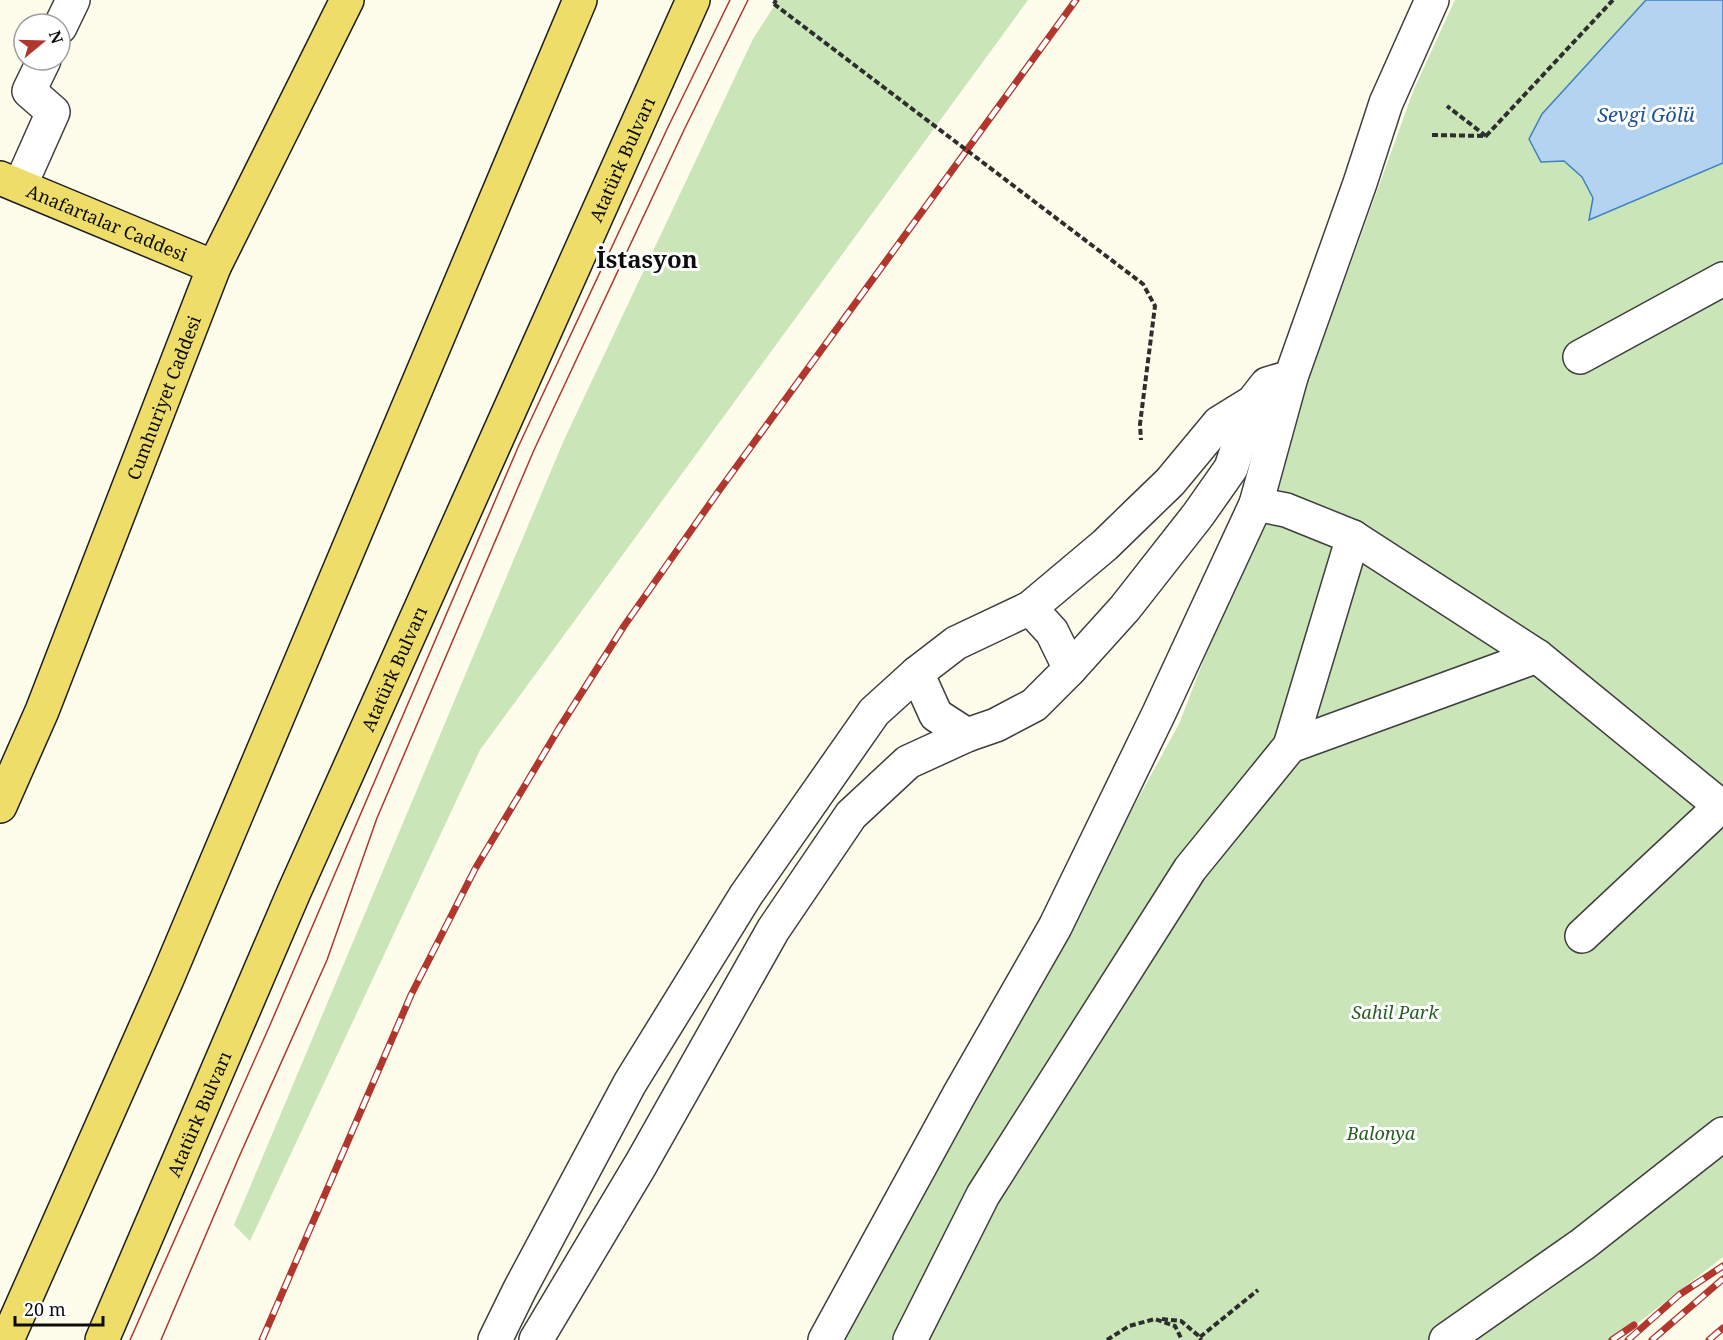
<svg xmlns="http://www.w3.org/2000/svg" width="1723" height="1340" font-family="'Noto Serif',serif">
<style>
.green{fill:#cae5b8}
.water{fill:#b4d3f1;stroke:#4080c3;stroke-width:1.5}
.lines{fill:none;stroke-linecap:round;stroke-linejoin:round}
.minor-casing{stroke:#3f3f3f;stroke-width:36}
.major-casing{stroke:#1d1d1d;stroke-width:36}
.path{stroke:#2e2e2e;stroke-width:4;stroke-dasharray:6 3;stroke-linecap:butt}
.minor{stroke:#fff;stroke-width:33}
.major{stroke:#efdd6a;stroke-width:33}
.tram{stroke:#b1372e;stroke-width:1.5}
.rail-casing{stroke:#b1372e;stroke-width:7}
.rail{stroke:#fff;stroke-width:4.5;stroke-dasharray:14;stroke-linecap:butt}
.path-bridge{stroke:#2e2e2e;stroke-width:4;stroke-dasharray:6 3;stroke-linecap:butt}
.labels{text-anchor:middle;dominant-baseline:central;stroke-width:6;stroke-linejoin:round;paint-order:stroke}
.street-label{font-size:18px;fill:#0c0c0c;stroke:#fff}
.park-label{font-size:18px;font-style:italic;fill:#275e21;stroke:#fff}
.water-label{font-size:20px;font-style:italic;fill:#1e5394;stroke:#fff}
.district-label{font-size:24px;font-weight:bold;fill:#0c0c0c;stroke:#fff}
</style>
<rect width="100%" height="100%" fill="#fefceb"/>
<!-- green -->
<g class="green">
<path d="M778,0H1028L480,750L250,1241L234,1225L564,440L753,39Z"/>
<path d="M1455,0H1723V1257L1616,1340H841L1179,724L1262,509L1414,89Z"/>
</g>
<!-- water -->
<path class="water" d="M1646,0H1723V163L1589,220L1593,198L1582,177L1564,161L1541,162L1529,139L1542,114Z"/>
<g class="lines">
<!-- minor casing -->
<g class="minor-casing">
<g id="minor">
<path d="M60,27L73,0"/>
<path d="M20,186L53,112L29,91L44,60"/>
<path d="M1580,357L1723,279"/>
<path d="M1256,504L1286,510L1353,537L1537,656L1723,808"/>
<path d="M1030,608L1052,632L1070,669"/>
<path d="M917,673L936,715L967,735"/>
<path d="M1290,746L1353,537"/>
<path d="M1582,936L1723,804"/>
<path d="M495,1340L520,1289L630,1083L746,895L874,712L917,673L956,643L1030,608L1105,545L1141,510L1170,482L1219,423L1253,402L1267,384L1291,377L1360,183L1386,103L1432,0"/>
<path d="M536,1340L641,1164L773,930L851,815L908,762L967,735L996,725L1034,705L1070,669L1125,608L1198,515L1231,468L1253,402"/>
<path d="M825,1340L959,1095L1055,927L1159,713L1256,504L1291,377"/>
<path d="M910,1340L983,1195L1190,869L1290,746L1537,656"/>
<path d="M1446,1340L1583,1244L1723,1134"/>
</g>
</g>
<!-- major casing -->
<g class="major-casing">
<g id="major">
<path id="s1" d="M0,178L214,267"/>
<path id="s2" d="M0,806L42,711L214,267L347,0"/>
<path d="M7,1340L167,979L580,0"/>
<path id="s3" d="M102,1340L294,892L693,0"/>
</g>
</g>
<!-- path -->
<g class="path">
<path d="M774,4L776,0"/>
<path d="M1432,135L1486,136L1447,106"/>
<path d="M1486,136L1613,0"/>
<path d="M1162,1319L1181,1321L1200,1337L1201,1340"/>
<path d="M1200,1337L1258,1290"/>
<path d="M1107,1340L1129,1326L1155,1319L1175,1326L1182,1340"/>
</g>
<!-- minor -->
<use href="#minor" class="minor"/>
<!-- major -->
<use href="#major" class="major"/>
<!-- tram -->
<g class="tram">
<path d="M130,1340L270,1025L519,445L669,125L730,0"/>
<path d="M161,1340L239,1157L327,960L377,818L534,450L684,130L748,0"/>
</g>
<!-- rail casing -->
<g class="rail-casing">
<g id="rail">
<path d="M262,1340L411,995L475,869L558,730L624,626L718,492L1076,0"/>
<path d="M1612,1340L1634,1325"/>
<path d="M1628,1340L1679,1295L1723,1266"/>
<path d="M1652,1340L1723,1279"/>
<path d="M1709,1340L1723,1328"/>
</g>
</g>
<!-- rail -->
<use href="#rail" class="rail"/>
<!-- path-bridge -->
<path class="path-bridge" d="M774,4L1143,284L1155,306L1140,424L1141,440"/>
</g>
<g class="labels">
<!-- street labels -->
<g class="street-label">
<text stroke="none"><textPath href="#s3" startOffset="1290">Atatürk Bulvarı</textPath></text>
<text stroke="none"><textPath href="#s1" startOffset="116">Anafartalar Caddesi</textPath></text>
<text stroke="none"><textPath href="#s2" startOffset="440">Cumhuriyet Caddesi</textPath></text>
<text stroke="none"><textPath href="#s3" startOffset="732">Atatürk Bulvarı</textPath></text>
<text stroke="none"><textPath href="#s3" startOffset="246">Atatürk Bulvarı</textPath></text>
</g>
<!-- park labels -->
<g class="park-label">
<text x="1395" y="1012">Sahil Park</text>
<text x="1381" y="1133">Balonya</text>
</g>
<!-- water labels -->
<g class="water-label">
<text x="1646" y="114">Sevgi Gölü</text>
</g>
<!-- district labels -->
<g class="district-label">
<text x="647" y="258">İstasyon</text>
</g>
</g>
<!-- north arrow -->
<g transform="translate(42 42) rotate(71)"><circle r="28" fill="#ffffff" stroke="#9e9e9e" stroke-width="1.5"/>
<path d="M0-4.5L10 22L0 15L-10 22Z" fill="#b1372e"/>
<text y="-9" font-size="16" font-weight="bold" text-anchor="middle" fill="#0c0c0c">N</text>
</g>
<!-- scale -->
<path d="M15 1316v9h88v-9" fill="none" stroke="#0c0c0c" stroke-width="3"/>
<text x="24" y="1316" font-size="18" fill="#0c0c0c" stroke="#ffffff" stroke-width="4.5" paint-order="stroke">20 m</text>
</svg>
